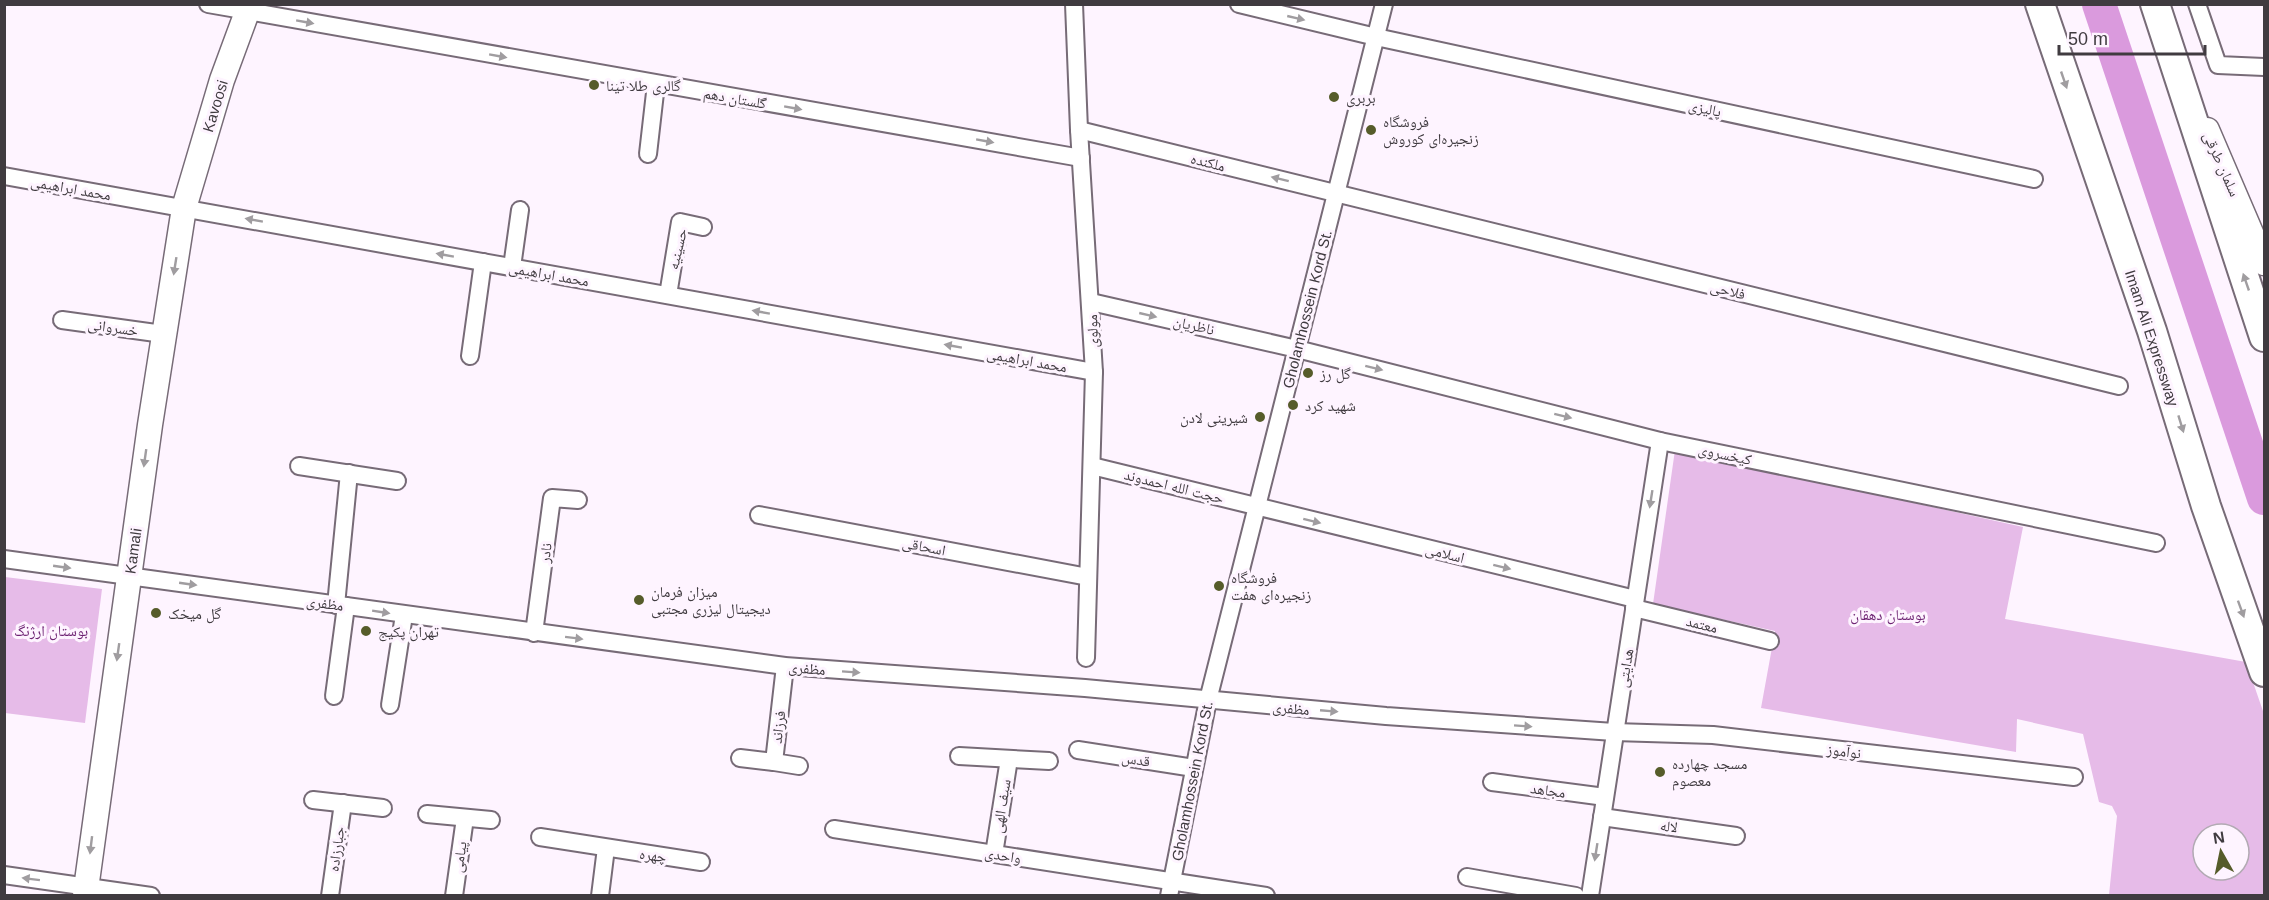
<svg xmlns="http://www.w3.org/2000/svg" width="2269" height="900" font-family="Arial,'Noto Naskh Arabic',sans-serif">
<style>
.green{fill:#e6bbe8;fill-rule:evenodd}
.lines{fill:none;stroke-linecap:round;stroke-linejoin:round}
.river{stroke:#da9add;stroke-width:34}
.minor-casing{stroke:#776b77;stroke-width:20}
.secondary-casing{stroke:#776b77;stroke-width:27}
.trunk-casing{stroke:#776b77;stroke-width:32}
.minor{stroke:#fff;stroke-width:16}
.secondary{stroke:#fff;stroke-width:24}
.trunk{stroke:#fff;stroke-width:28}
.oneway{fill:#a09da0}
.poi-dot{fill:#565c2a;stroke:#fef4ff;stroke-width:2}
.labels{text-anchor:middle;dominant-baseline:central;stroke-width:6;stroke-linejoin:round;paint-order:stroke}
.poi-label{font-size:15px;fill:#403b40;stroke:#fef4ff;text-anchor:start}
.street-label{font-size:15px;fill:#403b40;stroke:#fef4ff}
.park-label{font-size:15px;fill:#6e2373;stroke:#fef4ff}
</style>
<rect width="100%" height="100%" fill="#fef4ff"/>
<!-- green -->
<g class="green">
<path d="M1675,450L2023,527L2005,619L2246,662L2264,714V895H2109L2117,816L2112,806L2099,802L2083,734L2017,719L2016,752L1761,708L1775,631L1653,604ZM2203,834H2239V870H2203Z"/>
<path d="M5,577L102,589L85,723L5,713Z"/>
</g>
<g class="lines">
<!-- river -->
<path class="river" d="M2099,4L2264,498"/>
<!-- minor casing -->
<g class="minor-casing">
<g id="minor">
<path d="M208,4L1081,158"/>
<path d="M1074,4L1079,130L1094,372L1086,658"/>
<path d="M1239,4L1376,37L2034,179"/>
<path d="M2197,4L2218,65L2264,67"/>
<path d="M1079,130L2119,386"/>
<path d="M648,154L656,84"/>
<path d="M4,176L1094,372"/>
<path d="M512,267L520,210"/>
<path d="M668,295L680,222L703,227"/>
<path d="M1091,302L1297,349L1660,441L2156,543"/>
<path d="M62,320L163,334"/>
<path d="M470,356L483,262"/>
<path d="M299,466L397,481"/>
<path d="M1092,466L1635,599"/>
<path d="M759,515L1088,577"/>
<path d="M4,559L785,666L1085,688L1386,716L1614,732L1713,735L2074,777"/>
<path d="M336,605L349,473"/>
<path d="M1634,608L1770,641"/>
<path d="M534,633L552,498L578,500"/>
<path d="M785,666L774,762L799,766"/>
<path d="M334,696L346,606"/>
<path d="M390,705L404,615"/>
<path d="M1078,750L1194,768"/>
<path d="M959,756L1049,761"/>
<path d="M740,758L774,762"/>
<path d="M1492,782L1605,797"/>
<path d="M313,800L383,808"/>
<path d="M427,814L491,820"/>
<path d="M1602,817L1736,836"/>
<path d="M834,829L1266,896"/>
<path d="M540,837L701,862"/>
<path d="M994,854L1009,759"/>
<path d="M4,875L151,896"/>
<path d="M1467,877L1576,896"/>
<path d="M330,896L343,803"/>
<path d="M454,896L465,818"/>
<path d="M600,896L606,848"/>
<path d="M1169,896L1208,700L1384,4"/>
<path d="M1590,896L1660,441"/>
</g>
</g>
<!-- secondary casing -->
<g class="secondary-casing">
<g id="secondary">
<path d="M2207,130L2264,263"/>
<path d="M85,896L150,425L184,208L222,80L250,4"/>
</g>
</g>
<!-- trunk casing -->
<g class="trunk-casing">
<g id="trunk">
<path d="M2040,4L2152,331L2206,506L2264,672"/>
<path d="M2155,4L2264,337"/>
</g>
</g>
<!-- minor -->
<use href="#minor" class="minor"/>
<!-- secondary -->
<use href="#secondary" class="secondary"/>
<!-- trunk -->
<use href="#trunk" class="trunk"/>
</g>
<!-- one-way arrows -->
<defs><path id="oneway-solid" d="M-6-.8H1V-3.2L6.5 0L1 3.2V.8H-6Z" transform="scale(1.5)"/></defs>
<g class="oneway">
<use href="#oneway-solid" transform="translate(1296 18) rotate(13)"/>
<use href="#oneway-solid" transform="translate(305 22) rotate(10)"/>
<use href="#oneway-solid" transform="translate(498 56) rotate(10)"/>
<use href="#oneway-solid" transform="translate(2064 80) rotate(71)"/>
<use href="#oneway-solid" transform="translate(793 108) rotate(10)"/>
<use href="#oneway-solid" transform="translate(985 141) rotate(10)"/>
<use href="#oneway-solid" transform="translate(1280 179) rotate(-166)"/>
<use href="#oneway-solid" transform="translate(254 220) rotate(-170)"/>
<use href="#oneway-solid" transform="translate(445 255) rotate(-170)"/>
<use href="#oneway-solid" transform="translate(175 266) rotate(99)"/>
<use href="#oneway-solid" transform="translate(2246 282) rotate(-109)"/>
<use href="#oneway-solid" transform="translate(761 312) rotate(-170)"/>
<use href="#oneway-solid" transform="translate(1148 315) rotate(13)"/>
<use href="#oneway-solid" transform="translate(953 346) rotate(-170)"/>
<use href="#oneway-solid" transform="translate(1374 368) rotate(14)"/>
<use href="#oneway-solid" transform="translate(1563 416) rotate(14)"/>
<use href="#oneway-solid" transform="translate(2181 424) rotate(73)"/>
<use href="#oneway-solid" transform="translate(145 458) rotate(98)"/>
<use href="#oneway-solid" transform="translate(1651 499) rotate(99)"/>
<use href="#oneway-solid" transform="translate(1312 521) rotate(14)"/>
<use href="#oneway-solid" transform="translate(62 567) rotate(8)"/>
<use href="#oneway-solid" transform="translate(1502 567) rotate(14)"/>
<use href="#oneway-solid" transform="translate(188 584) rotate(8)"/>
<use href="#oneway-solid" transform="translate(2241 609) rotate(70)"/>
<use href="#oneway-solid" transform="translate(381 612) rotate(9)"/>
<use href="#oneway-solid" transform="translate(574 638) rotate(7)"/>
<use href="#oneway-solid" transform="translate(118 652) rotate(98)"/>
<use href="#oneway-solid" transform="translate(851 672) rotate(4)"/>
<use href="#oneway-solid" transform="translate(1329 711) rotate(5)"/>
<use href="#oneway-solid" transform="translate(1523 726) rotate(4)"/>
<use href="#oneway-solid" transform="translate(91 845) rotate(97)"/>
<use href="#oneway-solid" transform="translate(1596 852) rotate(99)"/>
<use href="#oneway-solid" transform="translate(31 879) rotate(-173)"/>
</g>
<!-- markers -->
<g class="poi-dot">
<circle cx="594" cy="85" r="6"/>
<circle cx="1334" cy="97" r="6"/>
<circle cx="1371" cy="130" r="6"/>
<circle cx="1308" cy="373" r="6"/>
<circle cx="1293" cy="405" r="6"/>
<circle cx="1260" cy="417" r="6"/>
<circle cx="1219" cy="586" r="6"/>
<circle cx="639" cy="600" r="6"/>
<circle cx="156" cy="613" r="6"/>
<circle cx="366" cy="631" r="6"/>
<circle cx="1660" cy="772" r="6"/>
</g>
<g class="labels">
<!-- poi labels -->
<g class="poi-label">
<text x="606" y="85">گالری طلا تینا</text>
<text x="1346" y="97">بربری</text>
<text x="1383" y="121">فروشگاه<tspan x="1383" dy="17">زنجیره‌ای کوروش</tspan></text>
<text x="1320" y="373">گل رز</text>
<text x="1305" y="405">شهید کرد</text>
<text x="1248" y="417" text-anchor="end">شیرینی لادن</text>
<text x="1231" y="577">فروشگاه<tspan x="1231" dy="17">زنجیره‌ای هفت</tspan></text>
<text x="651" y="591">میزان فرمان<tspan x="651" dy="17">دیجیتال لیزری مجتبی</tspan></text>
<text x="168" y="613">گل میخک</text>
<text x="378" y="631">تهران پکیج</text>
<text x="1672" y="763">مسجد چهارده<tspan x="1672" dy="17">معصوم</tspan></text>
</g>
<!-- street labels -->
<g class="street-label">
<text transform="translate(735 98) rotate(10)">گلستان دهم</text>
<text transform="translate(215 106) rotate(-73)">Kavoosi</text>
<text transform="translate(1705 108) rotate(12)">پالیزی</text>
<text transform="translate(1208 162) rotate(14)">ملکنده</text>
<text transform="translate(2222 164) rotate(66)">سلمان طرقی</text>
<text transform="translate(71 188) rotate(10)">محمد ابراهیمی</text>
<text transform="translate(677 249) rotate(-77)">حسینیه</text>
<text transform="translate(549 274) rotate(10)">محمد ابراهیمی</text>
<text transform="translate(1728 290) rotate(14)">فلاحی</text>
<text transform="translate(1307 309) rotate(-76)">Gholamhossein Kord St.</text>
<text transform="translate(1194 325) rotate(13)">ناظریان</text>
<text transform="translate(113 327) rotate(8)">خسروانی</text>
<text transform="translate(1092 331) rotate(-92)">مولوی</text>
<text transform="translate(2152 338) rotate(72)">Imam Ali Expressway</text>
<text transform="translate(1027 360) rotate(10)">محمد ابراهیمی</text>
<text transform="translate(1725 454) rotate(12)">کیخسروی</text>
<text transform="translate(1174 486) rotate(14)">حجت الله احمدوند</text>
<text transform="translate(924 546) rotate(11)">اسحاقی</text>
<text transform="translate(133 551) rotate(-82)">Kamali</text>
<text transform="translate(545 553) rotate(-83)">نادر</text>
<text transform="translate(1445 553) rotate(14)">اسلامی</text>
<text transform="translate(325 603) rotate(8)">مظفری</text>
<text transform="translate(1702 624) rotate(14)">معتمد</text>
<text transform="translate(807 668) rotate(5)">مظفری</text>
<text transform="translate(1625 668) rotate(-81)">هدایتی</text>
<text transform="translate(1291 708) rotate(5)">مظفری</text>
<text transform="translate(778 727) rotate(-83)">فرزاند</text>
<text transform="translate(1844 751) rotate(7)">نوآموز</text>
<text transform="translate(1136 759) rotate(9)">قدس</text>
<text transform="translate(1192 781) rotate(-79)">Gholamhossein Kord St.</text>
<text transform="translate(1548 790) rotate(8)">مجاهد</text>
<text transform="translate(1001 806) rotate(-81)">سیف الهی</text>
<text transform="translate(1669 826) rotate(8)">لاله</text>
<text transform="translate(336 849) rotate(-82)">جبارزاده</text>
<text transform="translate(653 855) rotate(8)">چهره</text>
<text transform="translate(1003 855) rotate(9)">واحدی</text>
<text transform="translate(459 857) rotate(-82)">پیامی</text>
</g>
<!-- park labels -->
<g class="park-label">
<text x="1888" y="614">بوستان دهقان</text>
<text x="51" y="630">بوستان ارژنگ</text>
</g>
</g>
<!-- border -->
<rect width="2269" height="900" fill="none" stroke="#403b40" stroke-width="12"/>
<!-- north arrow -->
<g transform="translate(2221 852) rotate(351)"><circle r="28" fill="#fef4ff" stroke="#b2aab3" stroke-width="1.5"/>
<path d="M0-4.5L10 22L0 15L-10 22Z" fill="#565c2a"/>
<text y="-9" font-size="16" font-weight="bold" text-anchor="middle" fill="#403b40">N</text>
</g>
<!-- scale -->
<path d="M2059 45v9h146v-9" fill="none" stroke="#403b40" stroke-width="3"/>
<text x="2068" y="45" font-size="18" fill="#403b40" stroke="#fef4ff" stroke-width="4.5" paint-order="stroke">50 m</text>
</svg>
